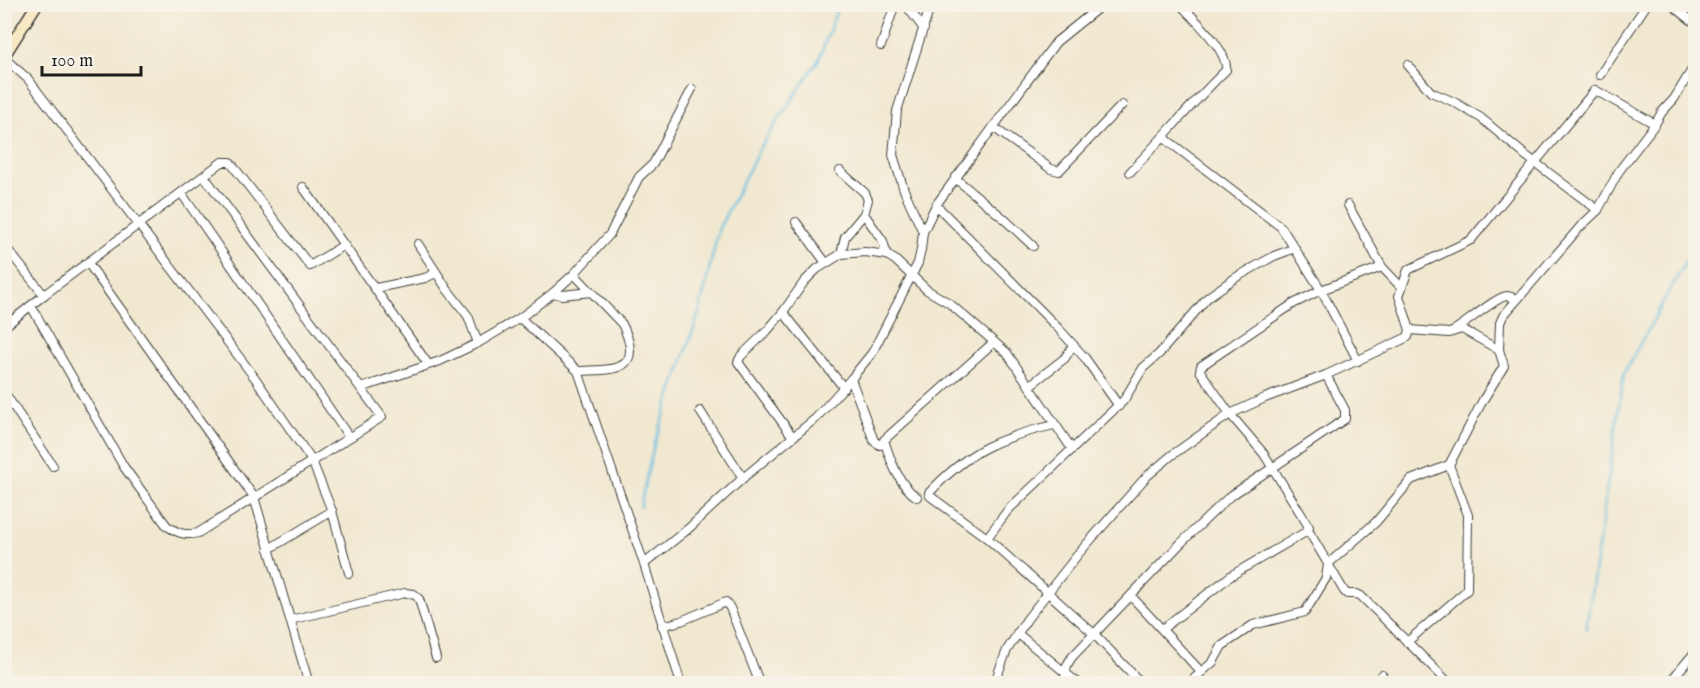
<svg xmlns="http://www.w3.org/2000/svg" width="1700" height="688" font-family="'IM FELL English',serif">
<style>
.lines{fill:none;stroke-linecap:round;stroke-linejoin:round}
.stream{stroke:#63bde1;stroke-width:2}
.street-casing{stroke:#3c3b37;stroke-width:10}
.secondary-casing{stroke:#3c3b37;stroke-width:13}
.street{stroke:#fff;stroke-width:8}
.secondary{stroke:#f8e8c3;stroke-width:10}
</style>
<rect width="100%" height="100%" fill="#f7f3e8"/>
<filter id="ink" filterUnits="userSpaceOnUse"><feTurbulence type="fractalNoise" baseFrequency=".0167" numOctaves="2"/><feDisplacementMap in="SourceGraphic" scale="12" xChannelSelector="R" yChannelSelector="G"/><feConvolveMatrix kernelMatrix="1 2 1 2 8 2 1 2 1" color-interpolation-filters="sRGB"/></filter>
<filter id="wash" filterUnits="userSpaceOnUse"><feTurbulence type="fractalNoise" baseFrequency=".008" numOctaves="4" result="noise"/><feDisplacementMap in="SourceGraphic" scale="24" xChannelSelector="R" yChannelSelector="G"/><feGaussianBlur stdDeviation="1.35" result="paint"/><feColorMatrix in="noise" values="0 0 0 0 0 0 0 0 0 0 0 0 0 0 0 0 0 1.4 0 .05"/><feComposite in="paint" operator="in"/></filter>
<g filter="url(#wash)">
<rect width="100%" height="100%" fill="#f1e8d0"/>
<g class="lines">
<!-- stream -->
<g class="stream">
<path d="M640,507L654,445L699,313L719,228L760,148L819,59L839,4"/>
<path d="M1586,629L1624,373L1696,243"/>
</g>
</g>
</g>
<g filter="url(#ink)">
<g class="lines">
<!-- street casing -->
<g class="street-casing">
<g id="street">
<path d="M905,4L924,29"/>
<path d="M1671,4L1696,24"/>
<path d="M881,46L895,4"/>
<path d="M4,58L28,79L255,378L312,461L332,511L349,573"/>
<path d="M1408,65L1431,92L1454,102L1481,118L1525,155L1598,210"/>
<path d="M1600,75L1647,4"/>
<path d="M993,127L1051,169L1059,171L1122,105"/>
<path d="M1165,136L1167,140L1281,227L1321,290L1358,361"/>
<path d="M840,171L865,193L868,200L864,214L845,237L841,254"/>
<path d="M1130,172C1163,138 1192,103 1226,70C1228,50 1194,19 1180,4"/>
<path d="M955,178L1002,217L1033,246"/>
<path d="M303,187L428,364"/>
<path d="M182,194L349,437"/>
<path d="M936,205L1059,329L1085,358L1119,406"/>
<path d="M1348,205L1382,267L1402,288"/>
<path d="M864,214L883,241L887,255"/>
<path d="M796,222L826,263"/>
<path d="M923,232L904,190L893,155L897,111L931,4"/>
<path d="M4,245L44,295"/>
<path d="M88,263L254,497L309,684"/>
<path d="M574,274L622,324C645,371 616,370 578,371"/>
<path d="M376,288L425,278L436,273"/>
<path d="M553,293L561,295L592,292"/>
<path d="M31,306L124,467L167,526C178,533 185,536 198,533L382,417L204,176"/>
<path d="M783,312L767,331L741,356L738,362L793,437"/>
<path d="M520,318L578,371L644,564L681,684"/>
<path d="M4,327L44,295L222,162H230L310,266L344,245"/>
<path d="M1456,329C1466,323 1498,296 1507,296C1507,296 1516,298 1517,299"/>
<path d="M1410,330L1449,333L1462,329L1499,350"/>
<path d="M478,343L520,318L553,293L574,274L610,234L639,177L653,164L692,89"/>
<path d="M851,379L874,441L880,445L884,442"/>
<path d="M1029,386L1065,358L1073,345"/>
<path d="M361,388L440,361L478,343L468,316L447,289L418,244"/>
<path d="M844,388L783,312L804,282L817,269L841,254L865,252L887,255L895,260L927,290L949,303L1007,353L1072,449"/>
<path d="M4,392L53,466"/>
<path d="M700,411L743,478"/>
<path d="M1054,425C998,438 969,450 929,493L930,496L987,538L1094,634L1142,684"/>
<path d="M917,497C899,486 890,459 884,440L994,342"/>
<path d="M1308,530L1344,591L1347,594H1357L1361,596L1450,684"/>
<path d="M987,538L1008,510L1124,400L1143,368L1159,354L1208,297L1235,278L1274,256L1295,248"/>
<path d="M269,549L332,511"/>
<path d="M644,564L688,529L743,478L816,418L851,379L872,353L918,263L921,250L923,232L936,205L1056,42L1103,4"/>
<path d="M1131,596L1201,672"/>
<path d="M290,620L405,593L414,594L419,599L436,658"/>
<path d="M662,626L681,621L726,602L730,608L760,684"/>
<path d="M1162,629L1232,575L1304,533L1309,527L1264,454L1230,414L1200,371L1201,366L1293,304L1321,290L1382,267"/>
<path d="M1017,633L1079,684"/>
<path d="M1407,642L1467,590L1468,515L1449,465L1483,400L1504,366L1499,350L1500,323L1503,316L1580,227L1598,210L1619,171L1655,124"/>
<path d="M1382,675L1387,684"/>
<path d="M994,684L1007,650L1027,619L1079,553L1146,477L1172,455L1230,414L1265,398L1326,375L1408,337L1410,330L1399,296L1408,270L1471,240L1595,90L1655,124L1662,112L1674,99L1696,63"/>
<path d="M1064,684L1067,665L1072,657L1181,543L1229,497L1345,419V410L1326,375"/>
<path d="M1188,684L1213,662L1222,646L1253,625L1305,612L1326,578L1328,564L1376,522L1411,480L1449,465"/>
<path d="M1668,684L1696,651"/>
</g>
</g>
<!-- secondary casing -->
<g class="secondary-casing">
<path id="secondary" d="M4,56L37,4"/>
</g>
<!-- street -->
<use href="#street" class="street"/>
<!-- secondary -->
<use href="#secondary" class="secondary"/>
</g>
</g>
<!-- margin -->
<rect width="1700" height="688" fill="none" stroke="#f7f3e8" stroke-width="24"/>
<!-- scale -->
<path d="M42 66v9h99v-9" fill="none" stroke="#1c1c1c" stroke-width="3"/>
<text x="51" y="66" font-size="18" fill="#1c1c1c" stroke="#f7f3e8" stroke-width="4.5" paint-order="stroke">100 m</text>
</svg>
